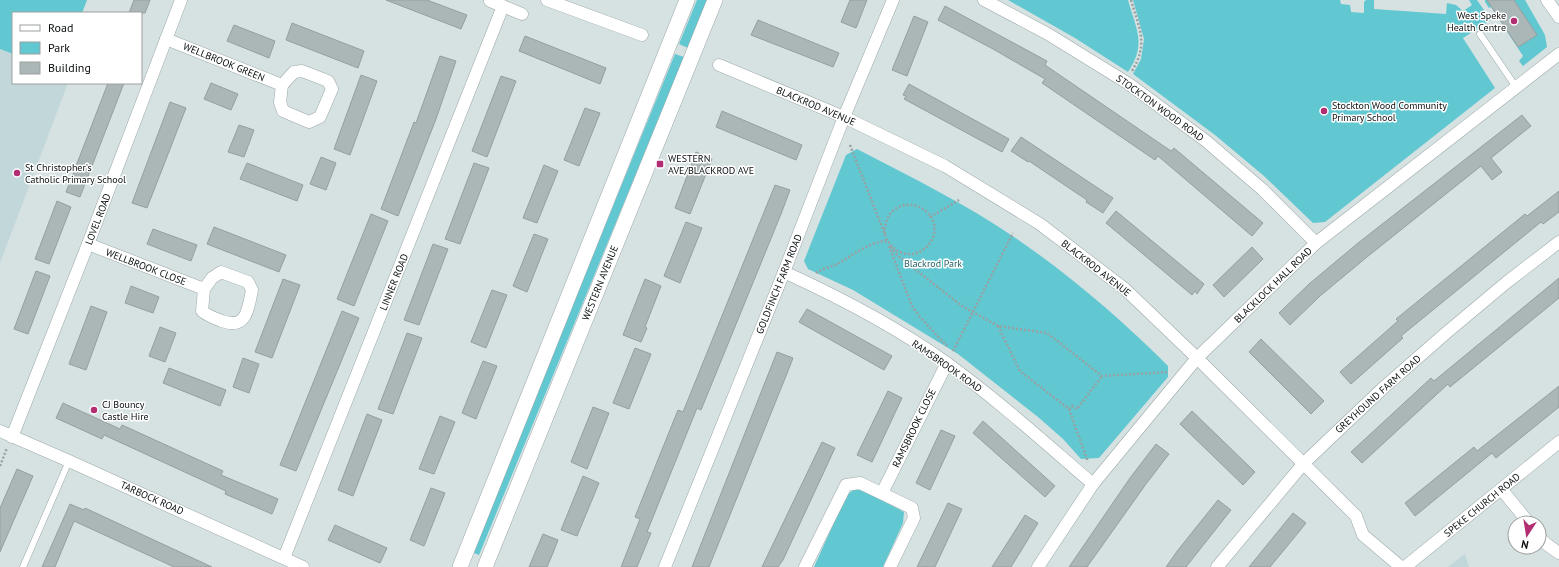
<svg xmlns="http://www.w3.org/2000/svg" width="1559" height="567" font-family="'PT Sans',sans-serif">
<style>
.built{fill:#c2d7d9}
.green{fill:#61c8d2}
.building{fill:#abb6b7;stroke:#959fa0}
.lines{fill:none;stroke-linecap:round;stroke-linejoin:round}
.service-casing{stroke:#9da8a9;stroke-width:7}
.minor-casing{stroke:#9da8a9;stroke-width:13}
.tertiary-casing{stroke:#9da8a9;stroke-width:16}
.path{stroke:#98a1a2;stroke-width:2.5;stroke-dasharray:2 2;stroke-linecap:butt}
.service{stroke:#fff;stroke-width:6}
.minor{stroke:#fff;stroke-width:12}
.tertiary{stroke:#fff;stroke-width:15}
.poi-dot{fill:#b22d72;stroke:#fff;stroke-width:1.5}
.labels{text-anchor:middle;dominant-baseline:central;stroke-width:3;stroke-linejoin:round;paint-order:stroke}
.poi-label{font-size:10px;fill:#0a0e0f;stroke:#fff;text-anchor:start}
.street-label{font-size:10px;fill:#0a0e0f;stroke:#fff}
.park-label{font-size:10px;fill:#276166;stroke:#fff}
</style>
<rect width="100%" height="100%" fill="#d6e1e2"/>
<!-- built -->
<g class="built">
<path d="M0,49L13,54V83H68L0,263Z"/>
<path d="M1465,554L1469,567H1448Z"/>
</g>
<!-- green -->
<g class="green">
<path d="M0,0H87L82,13H13V54L0,49Z"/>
<path d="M697,0H707L688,48L679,44Z"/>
<path d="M1008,0H1128C1136,29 1147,44 1128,72L1075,38Z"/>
<path d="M1133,0H1340L1341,4L1350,5L1351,12L1364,13V2L1366,0H1374V9L1446,14L1447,3L1456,5L1463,11L1472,5L1469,0H1477L1491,20L1463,38L1495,88L1325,222L1313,223L1264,176L1215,135L1133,74L1141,59L1144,39Z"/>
<path d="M1485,0H1525L1545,35L1547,47L1523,66L1519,61L1523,56L1491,7L1489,8L1485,2Z"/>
<path d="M675,54L684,57L479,555L472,552Z"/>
<path d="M857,149C911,177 966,204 1017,239C1071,276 1121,319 1168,366V377L1099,458L1081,459L1063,439L1038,417L958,354L853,290L808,269L804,261L846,155Z"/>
<path d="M853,490H863L904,512L903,523L883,567H814L846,496Z"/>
</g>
<!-- building -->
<g class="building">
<path d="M134,0H150L145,13H129Z"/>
<path d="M386,0H427L467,15L461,29Z"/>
<path d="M850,0H867L856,28L841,22Z"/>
<path d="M1487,0H1514L1537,35L1518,47Z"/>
<path d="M945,6L1047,61L1045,65L1171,151L1174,148L1263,223L1252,236L1158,156L1155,160L1042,83L1045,79L993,49L938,20Z"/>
<path d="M914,16L928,22L907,76L892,70Z"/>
<path d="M758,20L839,53L833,67L751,35Z"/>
<path d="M292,23L364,51L358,68L286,40Z"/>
<path d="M234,25L275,41L269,58L227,41Z"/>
<path d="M525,36L606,68L600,84L519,51Z"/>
<path d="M440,56L456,61L436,119L398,216L381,209L414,122L416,123Z"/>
<path d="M361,75L377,81L350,155L334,149Z"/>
<path d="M501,76L516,81L487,157L472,151Z"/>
<path d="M108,83H124L80,197L66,192Z"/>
<path d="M211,83L238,94L231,110L204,99Z"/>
<path d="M909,84L1009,139L1002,152L904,99L906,96L903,95Z"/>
<path d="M170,102L186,108L147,208L132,203Z"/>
<path d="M585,108L600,113L579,166L564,160Z"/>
<path d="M722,111L802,145L796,160L716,127Z"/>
<path d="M1522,115L1531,126L1491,158L1502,172L1492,180L1481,166L1367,257L1320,296L1290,325L1279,313L1309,284L1358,243Z"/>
<path d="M239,125L254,130L244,157L228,152Z"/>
<path d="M1021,137L1113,198L1103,213L1086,202L1087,200L1072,190L1029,161L1028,162L1011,151Z"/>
<path d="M696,152L712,159L690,214L675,208Z"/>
<path d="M321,157L336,163L326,190L310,184Z"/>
<path d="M247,163L303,185L297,201L240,179Z"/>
<path d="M474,163L489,168L460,244L445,239Z"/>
<path d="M544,165L558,171L537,223L523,218Z"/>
<path d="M775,185L790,190L781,214L701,410L697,408L674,465L647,532L651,533L637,567H621L640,519L635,517L655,467L678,410L683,412Z"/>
<path d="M1559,191V212L1543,224L1541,222L1401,336L1403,338L1351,384L1340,372L1398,321L1396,319L1525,214L1527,216Z"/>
<path d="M57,201L71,207L49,264L35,259Z"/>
<path d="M1116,211L1204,284L1197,294L1195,291L1192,295L1106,223Z"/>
<path d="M371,214L388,221L354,306L337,299Z"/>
<path d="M686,222L702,228L680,283L664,276Z"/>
<path d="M214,227L286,255L279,272L207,244Z"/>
<path d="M153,229L197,245L191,261L147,244Z"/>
<path d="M534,234L548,239L527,292L513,286Z"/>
<path d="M433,244L448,249L419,325L404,320Z"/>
<path d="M1252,247L1263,259L1224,297L1213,285Z"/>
<path d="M36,271L50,276L28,334L14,329Z"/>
<path d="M1559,278V298L1450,387L1448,384L1362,463L1351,452L1431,378L1434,381Z"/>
<path d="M283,279L300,285L272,358L255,352Z"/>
<path d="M645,279L661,286L645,327L647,328L641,342L623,335Z"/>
<path d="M131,286L159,297L153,313L125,303Z"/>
<path d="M492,290L507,295L486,348L471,342Z"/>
<path d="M91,306L107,312L86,370L69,364Z"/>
<path d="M807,309L892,356L884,370L799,322Z"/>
<path d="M342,311L359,318L296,471L280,465Z"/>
<path d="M160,327L176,333L165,362L149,356Z"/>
<path d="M407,333L422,338L393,414L378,409Z"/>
<path d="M1261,339L1324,401L1311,414L1249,352Z"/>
<path d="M635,348L651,354L629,409L613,403Z"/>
<path d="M777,352L793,358L788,371L709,567H692Z"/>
<path d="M243,358L259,364L249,393L233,387Z"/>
<path d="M483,361L497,366L476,419L462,413Z"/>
<path d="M169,368L226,390L220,406L163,383Z"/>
<path d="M1559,386V407L1496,458L1492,453L1415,516L1405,503L1474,447L1477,451Z"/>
<path d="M888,391L902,398L872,462L857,455Z"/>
<path d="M63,403L120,429L122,425L223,471L221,475L278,499L272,514L225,494L226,491L104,435L102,439L56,418Z"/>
<path d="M593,407L609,413L587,469L571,462Z"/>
<path d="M1192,411L1255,472L1243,485L1180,424Z"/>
<path d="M367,414L382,420L353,496L338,490Z"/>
<path d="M440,416L455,422L434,474L419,469Z"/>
<path d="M983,421L1055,486L1045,497L973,433Z"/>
<path d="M941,430L955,436L930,490L916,483Z"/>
<path d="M822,442L835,448L783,560L778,567H762Z"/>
<path d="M1156,444L1169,454L1146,484L1087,567H1069L1130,478Z"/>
<path d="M17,469L33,476L0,552V508Z"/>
<path d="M583,476L599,483L577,536L561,530Z"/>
<path d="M431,488L445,493L424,546L410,540Z"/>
<path d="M1218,500L1231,510L1186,567H1166L1178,550Z"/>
<path d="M948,503L962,509L935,567H917Z"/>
<path d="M70,504L84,510L85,508L212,567H174L74,521L55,567H42Z"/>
<path d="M1293,513L1306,523L1298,533L1270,567H1249Z"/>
<path d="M1025,515L1038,523L1024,546L1011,567H992Z"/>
<path d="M335,525L387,548L380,563L328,540Z"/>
<path d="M543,534L558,540L553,553L547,567H529Z"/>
</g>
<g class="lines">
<!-- service casing -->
<g class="service-casing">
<g id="service">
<path d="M1480,34L1516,87"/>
<path d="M23,567L69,461"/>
</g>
</g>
<!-- minor casing -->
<g class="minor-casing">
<g id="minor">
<path d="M547,0L642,35"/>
<path d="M984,0L1048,34L1129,84L1206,141L1263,190L1316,243"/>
<path d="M1547,0L1559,17"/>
<path d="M490,1L522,14"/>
<path d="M166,39L282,85L280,102L283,111L309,122L320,117L332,89L328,81L302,71L294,72L282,85"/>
<path d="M719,65L844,117L945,166L1040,224L1125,289L1197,358L1356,516L1363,535L1401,567"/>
<path d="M88,244L204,289L212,278L221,272L248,282L252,290C248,309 247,330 222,321C214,318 208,316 202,311L204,289"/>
<path d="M784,272C841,298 897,327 948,364C999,401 1045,443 1093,484"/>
<path d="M0,431L69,461L303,567"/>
<path d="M12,437L88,244L181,0"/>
<path d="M1502,490L1529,523"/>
<path d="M882,493L947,363"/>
<path d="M1539,536L1545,543L1559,553"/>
<path d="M284,558L503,6"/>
<path d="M665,567L784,272L844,117L893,0"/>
<path d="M805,567L846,485L860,483L912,508L914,518L890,567"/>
<path d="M1038,567L1093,484L1197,358L1316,243L1559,54"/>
<path d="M1217,567L1304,463L1382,389L1446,333L1507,282L1559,242"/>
<path d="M1405,567L1559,442"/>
</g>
</g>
<!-- tertiary casing -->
<g class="tertiary-casing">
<g id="tertiary">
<path d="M460,567L687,0"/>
<path d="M485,567L715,0"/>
</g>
</g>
<!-- path -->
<g class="path">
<path d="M1131,0C1139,28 1149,43 1132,71"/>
<path d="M850,145L887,240C909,275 952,237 927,212C922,208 917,205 910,205C892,204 883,220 885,236"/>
<path d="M930,217L959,200"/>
<path d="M889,246L912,306L920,317L947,346"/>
<path d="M891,247L898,256L962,306L998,326L1047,333L1102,376L1168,372"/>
<path d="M816,273C823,268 832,267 839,263C853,255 871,241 887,241"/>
<path d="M998,326L1020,371L1069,409L1072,406L1077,409L1102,376"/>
<path d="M953,351L1013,233"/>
<path d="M1069,409L1088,462"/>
<path d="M0,466L7,448"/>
</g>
<!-- service -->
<use href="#service" class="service"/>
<!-- minor -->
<use href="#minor" class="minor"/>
<!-- tertiary -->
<use href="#tertiary" class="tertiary"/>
</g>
<!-- markers -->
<g class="poi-dot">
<circle cx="1514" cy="21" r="4"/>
<circle cx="1324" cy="111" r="4"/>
<rect x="656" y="160" width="8" height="8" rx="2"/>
<circle cx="17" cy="173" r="4"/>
<circle cx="94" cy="410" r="4"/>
</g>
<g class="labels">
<!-- poi labels -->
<g class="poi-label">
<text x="1506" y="15" text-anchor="end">West Speke<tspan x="1506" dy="12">Health Centre</tspan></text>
<text x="1332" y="105">Stockton Wood Community<tspan x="1332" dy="12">Primary School</tspan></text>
<text x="668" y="158">WESTERN<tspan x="668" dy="12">AVE/BLACKROD AVE</tspan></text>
<text x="25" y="167">St Christopher's<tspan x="25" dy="12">Catholic Primary School</tspan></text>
<text x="102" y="404">CJ Bouncy<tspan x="102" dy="12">Castle Hire</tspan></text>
</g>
<!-- street labels -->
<g class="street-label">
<text transform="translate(224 62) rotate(22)">WELLBROOK GREEN</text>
<text transform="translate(816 106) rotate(23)">BLACKROD AVENUE</text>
<text transform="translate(1160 108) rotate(36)">STOCKTON WOOD ROAD</text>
<text transform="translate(98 219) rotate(-69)">LOVEL ROAD</text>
<text transform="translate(146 267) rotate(21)">WELLBROOK CLOSE</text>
<text transform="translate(1096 268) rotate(38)">BLACKROD AVENUE</text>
<text transform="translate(394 282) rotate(-68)">LINNER ROAD</text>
<text transform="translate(600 283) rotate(-68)">WESTERN AVENUE</text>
<text transform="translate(779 284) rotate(-68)">GOLDFINCH FARM ROAD</text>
<text transform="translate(1273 285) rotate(-44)">BLACKLOCK HALL ROAD</text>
<text transform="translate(947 366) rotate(35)">RAMSBROOK ROAD</text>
<text transform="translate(1378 394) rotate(-42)">GREYHOUND FARM ROAD</text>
<text transform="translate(914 428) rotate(-64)">RAMSBROOK CLOSE</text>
<text transform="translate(152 498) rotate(24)">TARBOCK ROAD</text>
<text transform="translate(1482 505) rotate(-39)">SPEKE CHURCH ROAD</text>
</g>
<!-- park labels -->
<g class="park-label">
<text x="933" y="263">Blackrod Park</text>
</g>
</g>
<!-- legend -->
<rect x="12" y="12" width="130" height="72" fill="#ffffff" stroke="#9d9f9f"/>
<rect x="20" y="25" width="20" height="6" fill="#ffffff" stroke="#9d9f9f"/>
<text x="48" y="32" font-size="12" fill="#0a0e0f">Road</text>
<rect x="20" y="42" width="20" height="12" fill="#61c8d2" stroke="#9d9f9f"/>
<text x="48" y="52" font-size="12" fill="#0a0e0f">Park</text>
<rect x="20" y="62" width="20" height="12" fill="#abb6b7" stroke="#9d9f9f"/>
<text x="48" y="72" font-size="12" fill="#0a0e0f">Building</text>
<!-- north arrow -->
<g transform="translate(1527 535) rotate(192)"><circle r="19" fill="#ffffff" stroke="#9d9f9f"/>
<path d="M0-3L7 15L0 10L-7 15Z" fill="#b22d72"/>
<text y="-6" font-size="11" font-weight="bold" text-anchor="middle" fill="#0a0e0f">N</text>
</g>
</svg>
